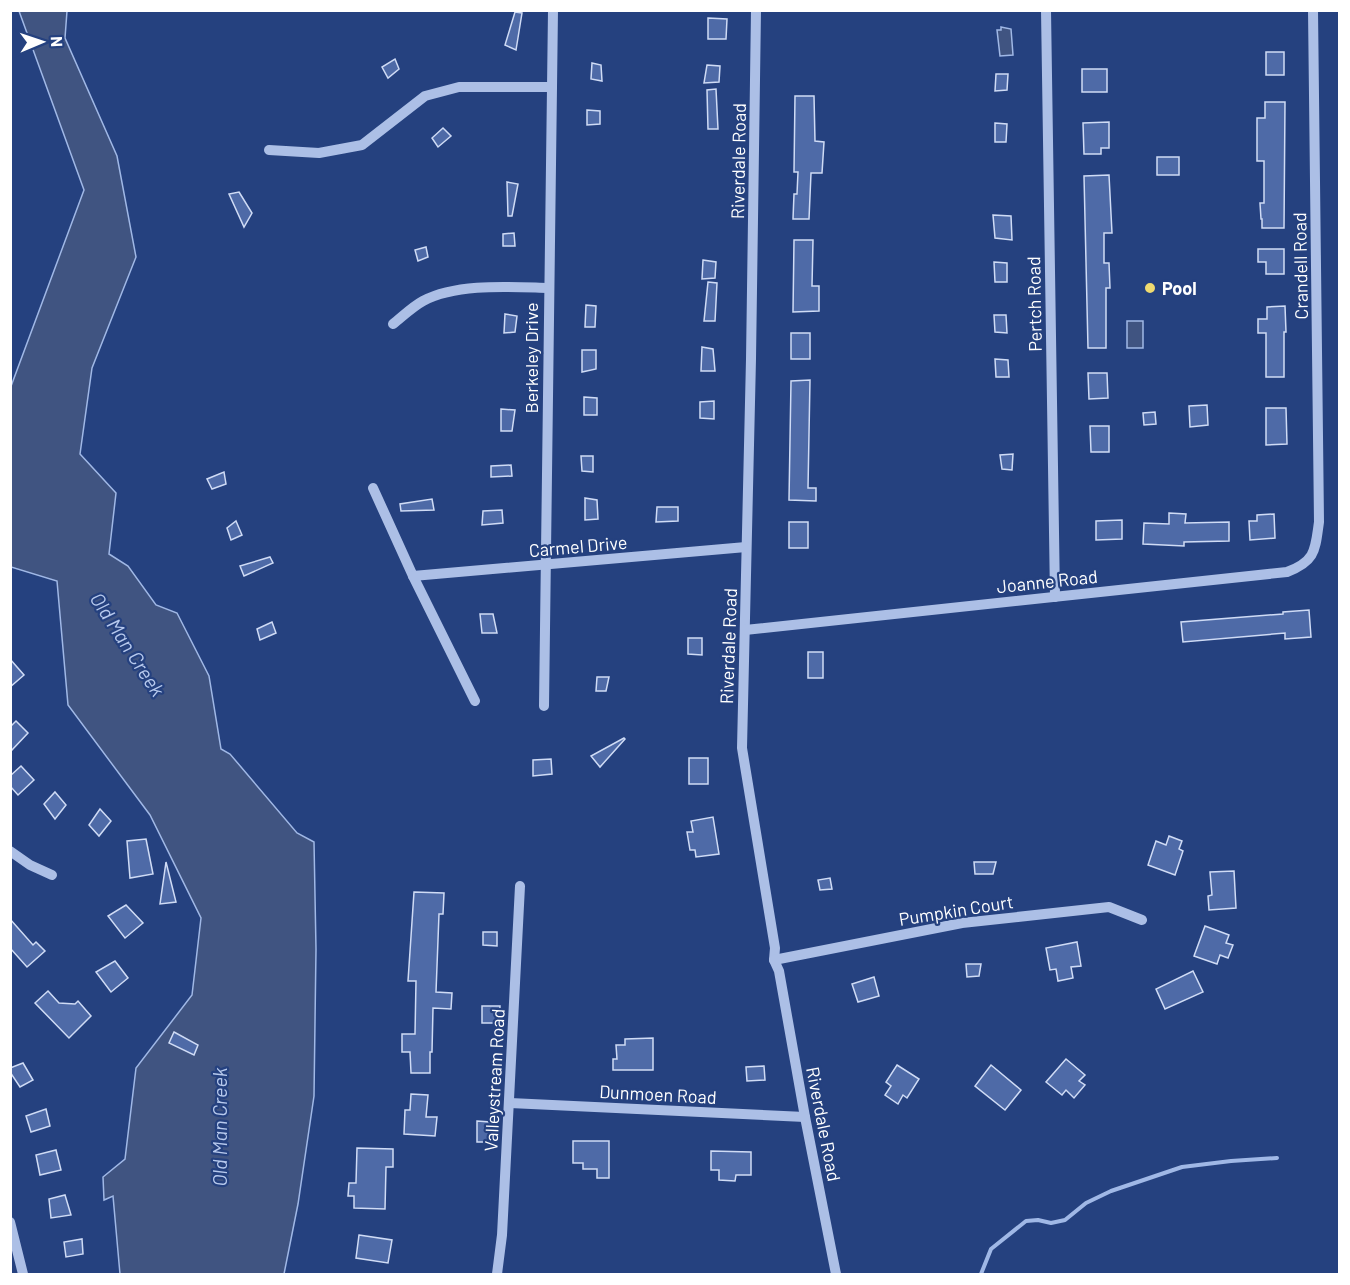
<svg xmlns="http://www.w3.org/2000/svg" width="1350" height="1285" font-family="Barlow,sans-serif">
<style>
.water{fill:#405481;stroke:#a0b8e6;stroke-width:1.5}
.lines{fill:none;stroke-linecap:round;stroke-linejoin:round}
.stream{stroke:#a0b8e6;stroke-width:4}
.building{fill:#4e6aa7;stroke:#cfdbf5;stroke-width:1.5}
.minor{stroke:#acbfe6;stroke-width:10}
.poi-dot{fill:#efda70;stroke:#25417f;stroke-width:2}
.labels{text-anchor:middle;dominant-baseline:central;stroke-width:4.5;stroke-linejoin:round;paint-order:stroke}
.street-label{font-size:18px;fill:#fff;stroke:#25417f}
.poi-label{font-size:18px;font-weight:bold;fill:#fff;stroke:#25417f;text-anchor:start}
.water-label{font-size:20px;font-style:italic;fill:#b7c9ed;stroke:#25417f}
</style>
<rect width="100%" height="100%" fill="#25417f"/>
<!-- water -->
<g class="water">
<path d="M19,11H67L65,38L117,156L136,257L92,368L80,454L116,493L109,554L128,566L156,605L177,613L209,676L221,749L230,754L297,833L314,842L316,949L314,1096L298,1204L284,1274H120L113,1196L104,1200L103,1177L125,1159L136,1068L192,995L201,918L150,815L68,705L57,581L11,567L10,389L84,190Z"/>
<path d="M1001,27L1011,29L1013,55L1000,56L997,30H1001Z"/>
<rect x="1127" y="321" width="16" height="27"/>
</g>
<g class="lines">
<!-- stream -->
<path class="stream" d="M981,1274L991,1249L1026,1221L1038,1220L1051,1223L1065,1220L1086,1203L1111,1191L1182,1167L1231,1161L1277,1158"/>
</g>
<!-- building -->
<g class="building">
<path d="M515,12L522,13L516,50L505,45Z"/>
<path d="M708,18L727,19L726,39H708Z"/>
<rect x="1266" y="52" width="18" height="23"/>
<path d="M395,59L399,69L388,78L382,67Z"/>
<path d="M592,63L601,65L602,81L591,79Z"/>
<path d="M707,65L720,66L719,82L704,83Z"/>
<rect x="1082" y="69" width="25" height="23"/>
<path d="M996,74H1008L1007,90L995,91Z"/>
<path d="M716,89L718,129H708L707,90Z"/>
<path d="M795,96H814L815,141L824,142L822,173H811L809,219H793L794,194H797L798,172H794Z"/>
<path d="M1265,102H1285L1284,228H1262V219H1261L1260,203H1264V161H1257V118H1265Z"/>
<path d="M587,110L600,111V124L587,125Z"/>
<path d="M1109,122V148H1101V154H1084L1083,123Z"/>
<path d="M995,123L1007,124L1006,142H995Z"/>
<path d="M443,128L451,136L438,147L432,138Z"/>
<rect x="1157" y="157" width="22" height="18"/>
<path d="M1109,175L1112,233H1104V263H1109L1110,288H1106V348H1088L1084,176Z"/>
<path d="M507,182L518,184L512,216H508Z"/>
<path d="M239,192L252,213L244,227L229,194Z"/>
<path d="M993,215L1011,216L1012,240L995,238Z"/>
<path d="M514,233L515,246H503V234Z"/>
<path d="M794,240H813L812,286H819V311L793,312Z"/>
<path d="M426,247L428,257L418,261L415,250Z"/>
<path d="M1258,249H1284V274H1266V262H1258Z"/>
<path d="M703,260L716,262L715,278L702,279Z"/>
<path d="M994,262L1007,263V282H995Z"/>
<path d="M708,282L717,283L715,321H704Z"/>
<path d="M586,305L596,306L595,327H585Z"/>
<path d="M1285,306L1286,332H1284V377H1266V333H1258V319H1267V307Z"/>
<path d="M505,314L517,316L515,332L504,333Z"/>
<path d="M994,315H1006L1007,333L995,332Z"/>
<rect x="791" y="333" width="19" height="26"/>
<path d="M702,347L713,349L715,371H701Z"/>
<path d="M582,350H596V369L582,372Z"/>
<path d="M995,359L1008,360L1009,377H996Z"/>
<path d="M1088,373H1107L1108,398L1089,399Z"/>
<path d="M810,380L808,488H816V501L789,500L791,381Z"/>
<path d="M584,397L597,398V415H584Z"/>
<path d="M714,401V419L700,418V402Z"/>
<path d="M1207,405L1208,425L1190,427L1189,406Z"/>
<path d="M1266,408H1286L1287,444L1266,445Z"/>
<path d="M501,409L515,410L512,431H501Z"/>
<path d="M1155,412L1156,424L1144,425L1143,413Z"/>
<path d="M1090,426H1109V452H1091Z"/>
<path d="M1013,454L1012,470L1002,469L1000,455Z"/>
<path d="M581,456H593V472L582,471Z"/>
<path d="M511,465L512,476L491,477V466Z"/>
<path d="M224,472L226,484L212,489L207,479Z"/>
<path d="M585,498L597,500L598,519L585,520Z"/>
<path d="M432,499L434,510L401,511L400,504Z"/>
<path d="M657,507H678V521L656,522Z"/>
<path d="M502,510L503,523L482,525L483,511Z"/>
<path d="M1169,513L1186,514L1185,523L1229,522V541L1184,542V546L1143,544L1144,523L1169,524Z"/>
<path d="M1274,514L1275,538L1250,540L1249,521H1257V515Z"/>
<path d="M1122,520V539L1096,540V521Z"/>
<path d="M236,521L242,535L231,540L227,528Z"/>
<rect x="789" y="522" width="19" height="26"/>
<path d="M270,557L273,563L244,576L240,566Z"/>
<path d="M1309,610L1311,637L1285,639V633L1183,642L1181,622L1283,614V612Z"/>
<path d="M480,614H493L497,633H482Z"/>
<path d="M272,622L276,633L260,640L257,629Z"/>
<path d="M688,638H702V655L688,654Z"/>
<rect x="808" y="652" width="15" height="26"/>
<path d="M10,659L24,675L10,687Z"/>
<path d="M597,677H609L606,691H596Z"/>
<path d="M16,721L28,733L10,752V727Z"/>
<path d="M624,738L625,739L600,767L591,756Z"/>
<rect x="689" y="758" width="19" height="26"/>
<path d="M551,759L552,774L533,776V760Z"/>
<path d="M21,766L34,780L18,795L10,786V776Z"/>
<path d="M55,792L66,805L55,819L44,804Z"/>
<path d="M100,809L111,821L99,836L89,825Z"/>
<path d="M713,817L719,854L696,857L695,850H690L687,832H693L691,821Z"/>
<path d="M1169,836L1182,841L1179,849L1183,851L1175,875L1148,865L1156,841L1166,845Z"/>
<path d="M146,839L153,874L130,878L127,841Z"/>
<path d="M166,862L176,902L160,904Z"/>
<path d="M974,862H996L993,874H975Z"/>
<path d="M1234,871L1236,908L1209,910L1208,896L1212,895L1210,872Z"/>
<path d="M830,878L832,889L820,890L818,880Z"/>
<path d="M414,892L444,893L443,914H439L436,992L452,993L451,1009L433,1008L432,1052H430V1073H411L410,1052H402V1034H415L416,981H408Z"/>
<path d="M126,905L143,923L125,938L108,916Z"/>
<path d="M10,919L33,945L36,942L45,951L27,967L10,948Z"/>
<path d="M1205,926L1229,935L1226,943L1233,945L1228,958L1220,955L1217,964L1194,956Z"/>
<path d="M483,932H497V946L483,945Z"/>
<path d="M1077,942L1081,966L1071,967L1073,978L1058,981L1056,969L1050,970L1046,948Z"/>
<path d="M115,961L128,978L111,992L96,972Z"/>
<path d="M966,964H981L979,976L967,977Z"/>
<path d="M1193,971L1203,992L1165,1009L1156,989Z"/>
<path d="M874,977L879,996L858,1002L852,984Z"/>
<path d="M48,991L59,1003L75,1004L78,1001L91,1016L69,1038L35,1003Z"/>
<path d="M482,1006H500L499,1023H482Z"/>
<path d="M174,1032L198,1045L194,1055L169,1043Z"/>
<path d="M653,1038V1070H613V1059H617L616,1045H625V1039Z"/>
<path d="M1066,1059L1085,1075L1079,1081L1085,1085L1074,1098L1066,1090L1062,1095L1046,1082Z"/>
<path d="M23,1063L33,1080L20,1087L10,1072V1068Z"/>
<path d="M897,1065L919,1079L907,1098L903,1095L898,1104L885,1095L891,1086L886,1082Z"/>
<path d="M991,1065L1021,1090L1005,1110L975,1086Z"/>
<path d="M764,1066L765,1080L747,1081L746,1067Z"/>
<path d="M411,1094L428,1095L426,1117H437L435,1136L404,1134L405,1110H410Z"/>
<path d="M46,1109L50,1126L31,1132L26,1116Z"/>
<path d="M477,1121L490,1122V1142H477Z"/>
<path d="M573,1141H609V1178H597V1169H583V1163H573Z"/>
<path d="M357,1148L393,1149V1167H386L385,1209L354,1208V1196H348L349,1183H356Z"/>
<path d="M56,1150L61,1170L40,1175L36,1155Z"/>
<path d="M711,1151L751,1152V1175H736L735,1181L719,1180V1170H711Z"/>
<path d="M65,1195L71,1215L51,1218L49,1199Z"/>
<path d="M359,1235L392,1240L388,1263L356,1258Z"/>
<path d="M82,1239L83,1254L66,1257L64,1242Z"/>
</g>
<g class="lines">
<!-- minor -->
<g class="minor">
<path d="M756,10L751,359L742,748L775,948L774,960L779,971L805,1117L836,1274"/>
<path d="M1046,10L1055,597"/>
<path d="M269,150L319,153L362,145L425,96L459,87H552"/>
<path d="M393,324C402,317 412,307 423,301C457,283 510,287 548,288"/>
<path d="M373,488L413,576L475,701"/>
<path d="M413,576L746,547"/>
<path d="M745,630L1287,572C1316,561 1315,550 1319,522L1313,10"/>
<path d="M544,706L553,10"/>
<path d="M10,851L30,865L52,875"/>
<path d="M774,960L962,923L1109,907L1142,920"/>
<path d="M510,1103L805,1117"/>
<path d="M10,1222L23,1274"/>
<path d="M497,1274L502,1235L520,886"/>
</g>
</g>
<!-- markers -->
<circle class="poi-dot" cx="1150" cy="288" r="6"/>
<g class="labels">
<!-- street labels -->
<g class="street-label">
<text transform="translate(738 161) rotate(-89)">Riverdale Road</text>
<text transform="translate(1300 266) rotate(-91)">Crandell Road</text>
<text transform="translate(1034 304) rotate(-91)">Pertch Road</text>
<text transform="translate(531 358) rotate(-90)">Berkeley Drive</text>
<text transform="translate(578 546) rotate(-5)">Carmel Drive</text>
<text transform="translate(1047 581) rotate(-6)">Joanne Road</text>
<text transform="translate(728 646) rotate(-88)">Riverdale Road</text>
<text transform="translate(956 910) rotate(-9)">Pumpkin Court</text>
<text transform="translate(494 1080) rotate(-87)">Valleystream Road</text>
<text transform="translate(658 1094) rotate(3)">Dunmoen Road</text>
<text transform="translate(824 1124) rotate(79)">Riverdale Road</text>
</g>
<!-- poi labels -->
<g class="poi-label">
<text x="1162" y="288">Pool</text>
</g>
<!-- water labels -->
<g class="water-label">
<text transform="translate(128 644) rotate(57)">Old Man Creek</text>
<text transform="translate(219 1127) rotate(-90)">Old Man Creek</text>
</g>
</g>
<!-- border -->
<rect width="1350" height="1285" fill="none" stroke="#ffffff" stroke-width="24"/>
<!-- north arrow -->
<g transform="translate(42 42) rotate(88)" stroke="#25417f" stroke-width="4.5" paint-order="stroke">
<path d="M0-4.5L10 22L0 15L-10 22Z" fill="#ffffff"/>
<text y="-9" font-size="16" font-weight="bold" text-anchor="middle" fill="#ffffff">N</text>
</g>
</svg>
